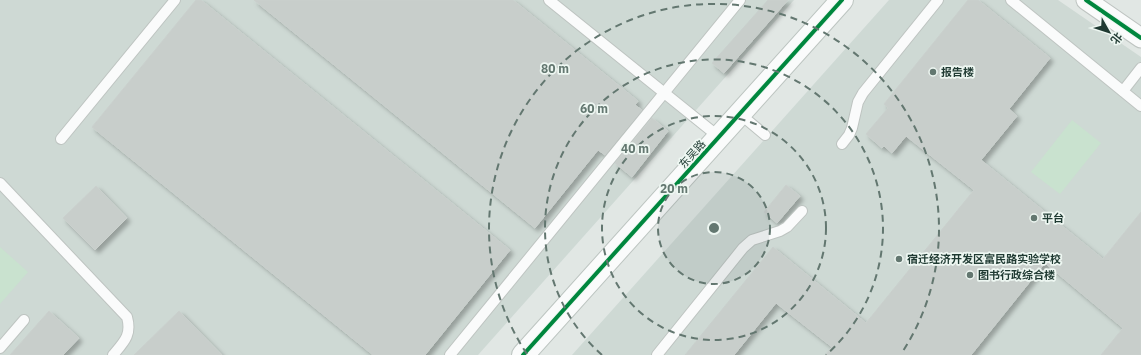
<svg xmlns="http://www.w3.org/2000/svg" width="1141" height="355" font-family="'IBM Plex Sans','Noto Sans SC',sans-serif">
<style>
.built{fill:#ced9d4}
.green{fill:#c9e2cf}
.building{fill:#c8cecb;stroke:#cad0cd;filter:url(#shadow)}
.lines{fill:none;stroke-linecap:round;stroke-linejoin:round}
.lane-casing{stroke:#bec4c1;stroke-width:12}
.street-casing{stroke:#bec4c1;stroke-width:21}
.secondary-casing{stroke:#bdc5c1;stroke-width:24}
.lane{stroke:#fafbfb;stroke-width:10}
.street{stroke:#fafbfb;stroke-width:19}
.secondary{stroke:#fafbfb;stroke-width:22}
.cycleway-casing{stroke:#eef7f2;stroke-width:6}
.cycleway{stroke:#00873e;stroke-width:4}
.ring{fill:none;stroke:#637770;stroke-width:2;stroke-dasharray:7 5}
.poi-dot{fill:#637770;stroke:#eef7f2;stroke-width:1.5}
.labels{text-anchor:middle;dominant-baseline:central;stroke-width:3.5;stroke-linejoin:round;paint-order:stroke}
.poi-label{font-size:11px;font-weight:bold;fill:#1f3a32;stroke:#eef7f2;text-anchor:start}
.street-label{font-size:11px;fill:#1f3a32;stroke:#eef7f2}
.centre{fill:#637770;stroke:#eef7f2;stroke-width:2}
.ring-label{font-size:12px;text-anchor:middle;font-weight:bold;fill:#637770;stroke:#eef7f2;stroke-width:3.5;stroke-linejoin:round;paint-order:stroke}
</style>
<defs>
<filter id="shadow"><feDropShadow dx="3.5" dy="3.5" stdDeviation="2" flood-color="#0004"/></filter>
</defs>
<rect width="100%" height="100%" fill="#e1e7e4"/>
<!-- built -->
<g class="built">
<path d="M0,0H794L478,355H0Z"/>
<path d="M889,0H1058L1141,57V355H572Z"/>
</g>
<!-- green -->
<g class="green">
<path d="M1072,120L1101,143L1060,194L1031,172Z"/>
<path d="M0,247L28,272L0,304Z"/>
</g>
<!-- building -->
<g class="building">
<path d="M196,0H201L510,250L425,355H373L92,127Z"/>
<path d="M254,0H513L638,101L635,105L642,110L605,155L598,150L535,228Z"/>
<path d="M768,0H788L724,73L712,63Z"/>
<path d="M968,0H978L1050,58L1009,109L1017,116L981,160L1103,259L1141,212V355H1101L1123,328L1045,263L971,355H825L832,347L776,303L734,355H685L773,247L866,323L974,190L906,136L892,153L884,146L882,148L866,134L888,108L884,104Z"/>
<path d="M652,118L668,131L632,177L615,163Z"/>
<path d="M786,185L800,196L777,223L764,212Z"/>
<path d="M96,186L127,218L95,250L63,218Z"/>
<path d="M49,311L79,338L63,355H10Z"/>
<path d="M179,311L222,355H134Z"/>
</g>
<g class="lines">
<!-- lane casing -->
<g class="lane-casing">
<g id="lane">
<path d="M549,0L719,137"/>
<path d="M1011,0L1141,106"/>
<path d="M1123,91L1141,68"/>
<path d="M740,114L765,135"/>
<path d="M61,139L175,0"/>
<path d="M842,144L849,135L852,128L858,102L863,93L938,0"/>
<path d="M0,183L127,317C132,335 124,342 113,355"/>
<path d="M0,348L24,320"/>
<path d="M450,355L740,0"/>
<path d="M657,355L743,248L752,240L780,231L787,227L802,211"/>
</g>
</g>
<!-- street casing -->
<g class="street-casing">
<path id="street" d="M1086,0L1141,38"/>
</g>
<!-- secondary casing -->
<g class="secondary-casing">
<path id="secondary" d="M523,355L842,0"/>
</g>
<!-- lane -->
<use href="#lane" class="lane"/>
<!-- street -->
<use href="#street" class="street"/>
<!-- secondary -->
<use href="#secondary" class="secondary"/>
<!-- cycleway casing -->
<g class="cycleway-casing">
<g id="cycleway">
<path d="M1086,0L1141,38"/>
<path d="M523,355L842,0"/>
</g>
</g>
<!-- cycleway -->
<use href="#cycleway" class="cycleway"/>
</g>
<!-- distance rings -->
<circle cx="714" cy="228" r="56" fill="#637770" fill-opacity=".12"/>
<g class="ring">
<circle cx="714" cy="228" r="56"/>
<circle cx="714" cy="228" r="112"/>
<path d="M602 355A169 169 0 1 1 826 355"/>
<path d="M527 354A225 225 0 1 1 901 354"/>
</g>
<!-- markers -->
<g class="poi-dot">
<circle cx="933" cy="72" r="4"/>
<circle cx="1034" cy="218" r="4"/>
<circle cx="899" cy="259" r="4"/>
<circle cx="970" cy="275" r="4"/>
</g>
<g class="labels">
<!-- poi labels -->
<g class="poi-label">
<text x="941" y="72">报告楼</text>
<text x="1042" y="218">平台</text>
<text x="907" y="259">宿迁经济开发区富民路实验学校</text>
<text x="978" y="275">图书行政综合楼</text>
</g>
<!-- street labels -->
<g class="street-label">
<text transform="translate(692 154) rotate(-48)">东吴路</text>
</g>
</g>
<circle cx="714" cy="228" r="6" class="centre"/>
<g class="ring-label">
<text x="555" y="73">80 m</text>
<text x="594" y="113">60 m</text>
<text x="635" y="153">40 m</text>
<text x="674" y="193">20 m</text>
</g>
<!-- north arrow -->
<g transform="translate(1109 32) rotate(129)" stroke="#eef7f2" stroke-width="3" paint-order="stroke">
<path d="M0-3L7 15L0 10L-7 15Z" fill="#1f3a32"/>
<text y="-6" font-size="11" font-weight="bold" text-anchor="middle" fill="#1f3a32">北</text>
</g>
</svg>
